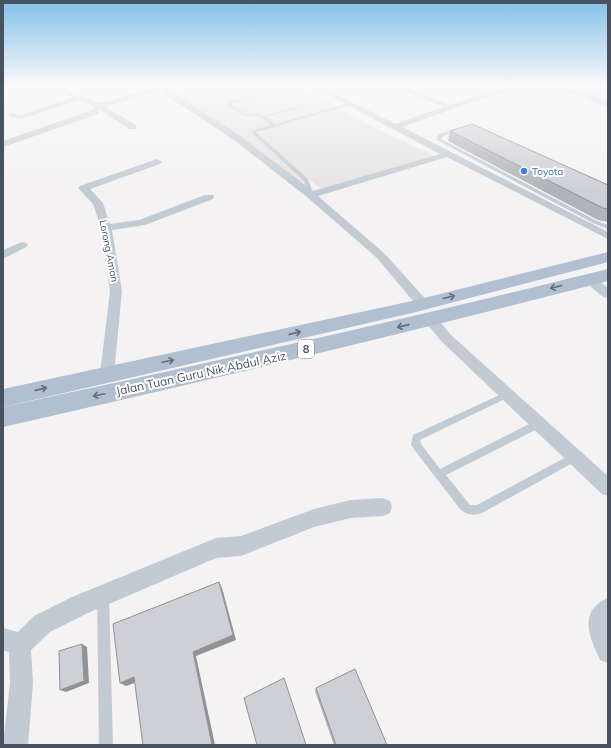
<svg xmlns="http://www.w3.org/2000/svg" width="611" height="748" font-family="Mulish,sans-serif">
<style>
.education{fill:#e5e3e4}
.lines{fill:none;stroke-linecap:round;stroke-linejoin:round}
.lane{fill:#c2cbd3;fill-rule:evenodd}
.street{fill:#c2cbd3;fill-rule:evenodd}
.primary{fill:#b1bfd0;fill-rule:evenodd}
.wall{fill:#b1b3b8}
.shaded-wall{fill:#909296}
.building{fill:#ced0d6;stroke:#909296}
.oneway{stroke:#636e7c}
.shop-dot{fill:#3f7fe0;stroke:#fff;stroke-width:1.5}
.labels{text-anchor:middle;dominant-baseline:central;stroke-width:4;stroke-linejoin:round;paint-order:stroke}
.far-shop-label{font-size:10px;fill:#366cbe;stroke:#fff;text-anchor:start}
.far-street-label{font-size:10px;fill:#495360;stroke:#fff}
.shield{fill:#fff;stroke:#808790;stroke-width:1}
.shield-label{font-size:11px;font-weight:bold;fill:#495360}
.street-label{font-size:12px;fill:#495360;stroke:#fff}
</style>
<rect width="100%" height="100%" fill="#f4f2f2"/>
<!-- education -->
<path class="education" d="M200,85H296L375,128L434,156L323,190L310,180L300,183L170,92Z"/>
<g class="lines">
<!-- lane -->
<g class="lane">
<path d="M256,95L257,97L232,103L231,105L245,113L260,114L264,116L299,106L301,107L266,117L275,124L347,104L350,105L256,132L308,179L314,195L313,196L308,195L304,181L253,134L252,130L271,125L259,116L243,115L226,105L230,101Z"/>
<path d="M457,128L461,129L443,136L441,139L597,221L608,225V229L593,223L437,140V137L439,134Z"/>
<path d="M506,392L509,393L510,395L509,397L420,440L421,444L440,469L535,421L538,420L541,421L542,424L541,427L446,475L470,505H477L572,454L575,453L578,454L580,457L578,460L482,513C474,516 466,515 460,509L413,448L411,445L413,435Z"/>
<path d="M103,589L107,591L109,595L113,745H99L97,595L99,591Z"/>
</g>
<!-- street -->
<g class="street">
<path d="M46,85H56L99,103L164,86L240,136L313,191L440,154L309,85H318L395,124L443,107L391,85H401L450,105C474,96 499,85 525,85L487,97L402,127L608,232V239L447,157L318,196L385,254L430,304L428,307H418L377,258L307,197L234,140L160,91L105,107L136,125V129H130L100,110L98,114L3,147V141L92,110L95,107L79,100L22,119L9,117V113L22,115L72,97Z"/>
<path d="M553,85H563L590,93L608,86V91L596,96L608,102V107L591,101L590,98L578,96Z"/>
<path d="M157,159L162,162L160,164L90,189L103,203L110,224L139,220L205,195H213L214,197L213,199L145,225L112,230L122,291L114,374L112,378L107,380L102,378L100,374L110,291L101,228L93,204L78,188L80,186Z"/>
<path d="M22,242L26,243L28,245L26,247L3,259V250Z"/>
<path d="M589,275L593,276L608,288V298L603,297L585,282L583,279Z"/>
<path d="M431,315L436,317L451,335L608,476V496L602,494L441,341L424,320L426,317Z"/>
<path d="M383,498L390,501L392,507L390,513L383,516L351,518L314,527L241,556L216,558L88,613L50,632L31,650L33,683L28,745H3L10,683L9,652L3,650V628L18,632L34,616L72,597L216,538L241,536L314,509L351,500Z"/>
<path d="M608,598V663L600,660C590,638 577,611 608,598Z"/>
</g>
<!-- primary -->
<g class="primary">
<path d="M608,252V262L412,313L3,407V389L412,301Z"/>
<path d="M608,269V281C407,333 206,381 3,427V407C205,364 407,319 608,269Z"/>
</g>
</g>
<!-- wall -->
<g class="wall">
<path d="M450,131L608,185V222L598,220L448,141Z"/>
<path d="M316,688L387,745H334L315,691Z"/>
</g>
<!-- shaded-wall -->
<g class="shaded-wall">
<path d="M219,582L222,588L236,640L196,656L215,745H212L193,652Z"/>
<path d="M82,644L87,647L89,683L66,692L60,690Z"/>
<path d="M134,677L140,681L126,686L120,683Z"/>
</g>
<!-- building -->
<g class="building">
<path d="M472,124L608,185V209L603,208L450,131Z"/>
<path d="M219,582L233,635L193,652L212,745H143L134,677L120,683L113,624Z"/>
<path d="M82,644L84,681L60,690L59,651Z"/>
<path d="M355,669L387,745H336L316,688Z"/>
<path d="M284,678L306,745H257L244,698Z"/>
</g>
<!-- one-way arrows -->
<defs><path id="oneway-shaft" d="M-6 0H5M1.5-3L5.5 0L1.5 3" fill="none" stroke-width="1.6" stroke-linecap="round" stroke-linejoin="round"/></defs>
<g class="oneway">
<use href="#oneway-shaft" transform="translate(556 287) rotate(166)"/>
<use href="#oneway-shaft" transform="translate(449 297) rotate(-14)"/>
<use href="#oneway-shaft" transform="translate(403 326) rotate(167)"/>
<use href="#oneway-shaft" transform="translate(295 333) rotate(-13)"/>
<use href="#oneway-shaft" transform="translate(168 361) rotate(-12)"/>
<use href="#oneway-shaft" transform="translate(41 389) rotate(-13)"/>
<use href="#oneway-shaft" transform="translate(99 395) rotate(168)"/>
</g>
<!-- sky -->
<linearGradient id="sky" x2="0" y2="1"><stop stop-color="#84c0ea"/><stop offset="0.45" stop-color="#faf9f9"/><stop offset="1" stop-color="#faf9f9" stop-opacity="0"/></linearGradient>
<rect width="611" height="190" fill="url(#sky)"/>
<!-- markers -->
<circle class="shop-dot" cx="524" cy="171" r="4"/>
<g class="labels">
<!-- far-shop labels -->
<g class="far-shop-label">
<text x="532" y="171">Toyota</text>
</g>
<!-- far-street labels -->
<g class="far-street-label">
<text transform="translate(109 251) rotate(79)">Lorong Aman</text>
</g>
<!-- shield labels -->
<rect class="shield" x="298" y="340" width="16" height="18" rx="3"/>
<g class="shield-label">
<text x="306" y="349">8</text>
</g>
<!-- street labels -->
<g class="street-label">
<text transform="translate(201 373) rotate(-12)">Jalan Tuan Guru Nik Abdul Aziz</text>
</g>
</g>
<!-- border -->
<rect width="611" height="748" fill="none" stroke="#495360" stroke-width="8"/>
</svg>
